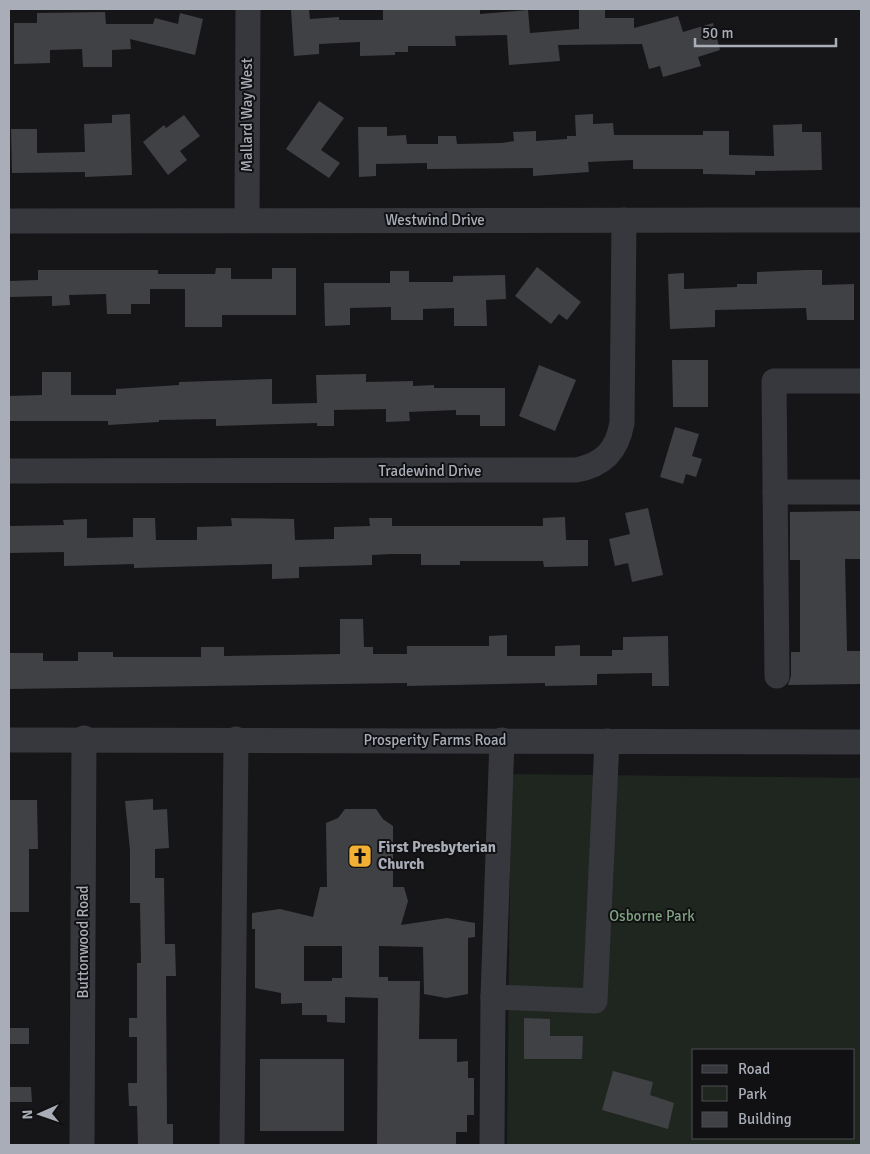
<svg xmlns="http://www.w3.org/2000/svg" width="870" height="1154" font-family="Signika,sans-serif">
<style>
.green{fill:#1e261f;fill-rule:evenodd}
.building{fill:#404145;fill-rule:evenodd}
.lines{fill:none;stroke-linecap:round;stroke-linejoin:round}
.minor{stroke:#37383d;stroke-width:25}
.labels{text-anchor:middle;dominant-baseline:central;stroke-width:4;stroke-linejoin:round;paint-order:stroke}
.street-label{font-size:15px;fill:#a8adb8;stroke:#111113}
.poi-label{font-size:15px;font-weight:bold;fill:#a8adb8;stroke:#111113;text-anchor:start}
.park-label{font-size:15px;fill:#7fa381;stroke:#111113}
</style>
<rect width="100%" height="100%" fill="#161618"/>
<!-- green -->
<path class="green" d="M511,774L861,778V1145H507ZM694,1050H854V1138H694Z"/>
<!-- building -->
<g class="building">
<path d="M309,9L310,19L339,17V20H383V9L480,10V14L528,10L530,33L579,29V9H605V18H634V28L678,16L683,32L713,23L720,50L698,57L701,66L663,77L660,66L649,69L642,44L558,45L560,61L509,65L507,35L455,36L456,46H408V52H395V55L360,56V42L319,44V54L294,56L291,10Z"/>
<path d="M105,12L106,24H153L155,18L178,24L180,13L203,19L195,55L130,39L131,49L112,50V67H83L82,49L50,50V63L14,64V23H37V13Z"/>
<path d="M319,101L344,118L321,150L340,163L329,178L286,149Z"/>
<path d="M130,114L132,175L85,177V172L12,173L11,129H37V153L85,152L84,124L112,123V115Z"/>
<path d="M593,114V124L613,123L614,135H703V131H729V155L774,156L773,125L802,124V132H821L822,170L755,171V175L703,174V169H633V160L588,162L589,172L533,176V168L427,169V163L376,164V176L359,177L358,127H387V136L406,135L407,144H438V136H456L457,144L502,143L514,141L513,132L536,131V141L567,139V136H576L575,115Z"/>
<path d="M184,115L200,136L180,151L187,160L168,175L143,142L164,125L166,128Z"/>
<path d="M537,267L581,302L567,320L559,314L551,324L515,296Z"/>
<path d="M216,268H231V279H272V268H296V315H222V327H185V289H150V304H131V314H107L106,294L69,295L70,305L52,306V296L9,297V281L38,280V270H158V274H215Z"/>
<path d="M806,270H822V285L854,284V320H807L806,308L715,310V327L670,329L668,274L684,273V289L737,287V284H757V272Z"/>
<path d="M390,271H409V282H453V276L505,275L506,299L486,300L487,326H454V308L423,309V320H391V307L350,308V325L325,326L324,283H390Z"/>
<path d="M672,360H708V407H673Z"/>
<path d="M539,365L576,380L555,431L519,416Z"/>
<path d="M42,372H71V395H116V389L179,385V382L272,379V404L317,403L316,375L366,374V382L413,381V386L434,385V388H505V426H480V415H456V410L409,412L410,421L386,422V409L334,410V426H317V423L216,426V419L159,420V422L108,425V421H9V396L42,395Z"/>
<path d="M675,427L699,434L692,456L702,459L696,477L686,474L683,484L660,477Z"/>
<path d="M648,508L663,575L632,582L628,563L615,566L609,539L630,534L625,513Z"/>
<path d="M861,511V559H845L847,651H861V684L788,685L791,676V652H800V560H790V512Z"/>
<path d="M565,517L566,540H588V566L544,567L543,561H460V565H421V554H392L372,555V565L299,567V578L272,579V564L134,568V564L64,566V552L9,553V526L64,525L63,520L87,519V538L133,537V518H155L156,540H197V527L232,526L231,518L294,519L295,540L334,539V527L370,526L369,518H392V526H543V518Z"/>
<path d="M340,619H363L364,647H373V654H407V646H489V636L507,635V656H555V646L580,645V656H612V650H623V637L668,636L669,686H652V673L597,674V685L545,686V683L407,686V683L9,689V653H43V661H78V652H113V657H201V647H224V656L340,654Z"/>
<path d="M153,799V810L167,809L169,848L155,849V878H164L165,944H175L176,976H166L167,1124H173V1145H138L137,1106H129L128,1083H137V1037H129V1018H137V963H141L140,903H130V850L125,801Z"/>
<path d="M9,800H37L38,849H29V912H9Z"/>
<path d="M345,809H376L383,819L393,826V887H404L408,901L401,925L447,918L475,923V937L468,938V994L446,998L424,994L423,947L379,946V977H388V981H420L419,1039H457V1062L468,1061V1078H474V1115H467V1132H456V1145H377L378,998L345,997V1023L327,1022V1015H302V1003L281,1004V993L255,988V929H252V913L280,909L313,917L320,887H327L326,823L338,818ZM304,946H342V978H332V981H304Z"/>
<path d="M524,1018L550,1019V1036H583L582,1059H524Z"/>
<rect x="9" y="1028" width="20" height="16"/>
<rect x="260" y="1059" width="84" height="72"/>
<path d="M613,1071L653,1082L650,1095L674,1103L668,1129L602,1110Z"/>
<path d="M9,1087H31L32,1102H9Z"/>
</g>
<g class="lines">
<!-- minor -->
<g class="minor">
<path d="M247,220L248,9"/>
<path d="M9,221L861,220"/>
<path d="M9,471L576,470C603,465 617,451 622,423L624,220"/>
<path d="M775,492H861"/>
<path d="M777,676L774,381H861"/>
<path d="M9,740L861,742"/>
<path d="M493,997L595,1001L607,741"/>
<path d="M82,1145L84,738"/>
<path d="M232,1145L236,739"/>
<path d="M492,1145L493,997L502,740"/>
</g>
</g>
<!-- icons -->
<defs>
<g id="church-square" transform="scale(1.25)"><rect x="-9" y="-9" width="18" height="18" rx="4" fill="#f2b134" stroke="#111113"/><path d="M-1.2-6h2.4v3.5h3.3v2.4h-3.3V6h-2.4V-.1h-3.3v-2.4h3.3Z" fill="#111"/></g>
</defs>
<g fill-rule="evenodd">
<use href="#church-square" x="360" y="856"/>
</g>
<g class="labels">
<!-- street labels -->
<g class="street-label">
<text transform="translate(247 115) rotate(-90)">Mallard Way West</text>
<text x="435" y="220">Westwind Drive</text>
<text x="430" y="471">Tradewind Drive</text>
<text x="435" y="740">Prosperity Farms Road</text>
<text transform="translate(83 942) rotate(-90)">Buttonwood Road</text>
</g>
<!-- poi labels -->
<g class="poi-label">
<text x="378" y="847">First Presbyterian<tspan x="378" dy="17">Church</tspan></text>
</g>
<!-- park labels -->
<g class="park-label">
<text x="652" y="916">Osborne Park</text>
</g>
</g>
<!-- border -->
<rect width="870" height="1154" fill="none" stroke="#a8adb8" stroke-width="20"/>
<!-- legend -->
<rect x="692" y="1049" width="162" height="90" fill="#111113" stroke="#4d4f55"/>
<rect x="702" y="1065" width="25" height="8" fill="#37383d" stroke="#4d4f55"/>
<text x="738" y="1074" font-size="15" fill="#a8adb8">Road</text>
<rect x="702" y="1086" width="25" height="15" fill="#1e261f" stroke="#4d4f55"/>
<text x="738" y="1099" font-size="15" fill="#a8adb8">Park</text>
<rect x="702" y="1112" width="25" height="15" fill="#404145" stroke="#4d4f55"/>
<text x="738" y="1124" font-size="15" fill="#a8adb8">Building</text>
<!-- north arrow -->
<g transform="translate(40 1114) rotate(268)" stroke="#111113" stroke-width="4" paint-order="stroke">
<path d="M0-4L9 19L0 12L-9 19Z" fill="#a8adb8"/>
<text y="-8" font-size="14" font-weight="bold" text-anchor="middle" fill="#a8adb8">N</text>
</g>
<!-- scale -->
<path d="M695 38v8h141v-8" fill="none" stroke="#a8adb8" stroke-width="2.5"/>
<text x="702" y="38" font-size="15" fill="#a8adb8" stroke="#111113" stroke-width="4" paint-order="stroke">50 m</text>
</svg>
